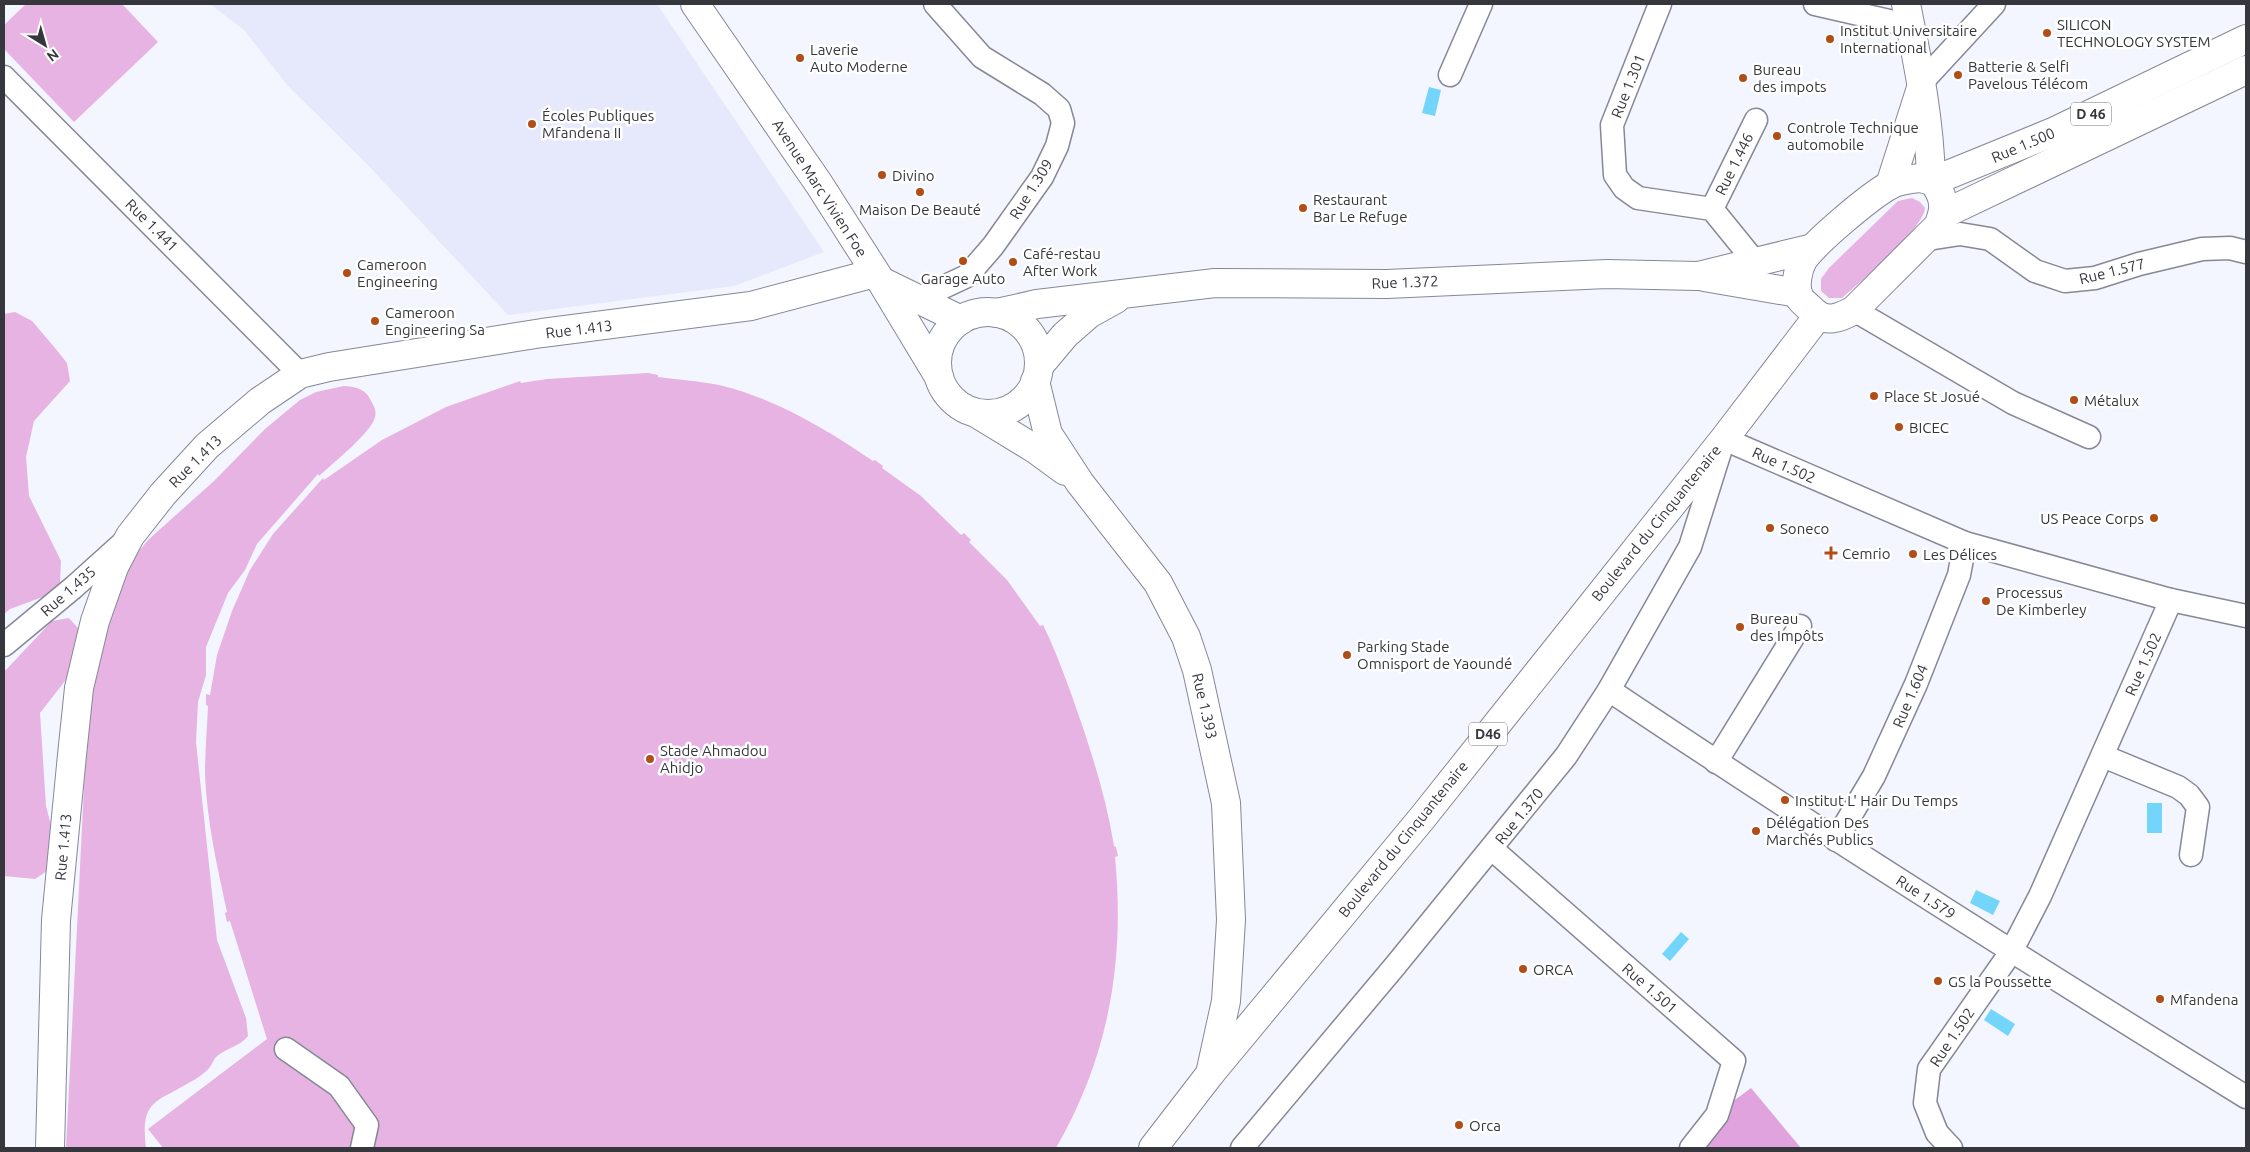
<svg xmlns="http://www.w3.org/2000/svg" width="2250" height="1152" font-family="Ubuntu,sans-serif">
<style>
.built{fill:#e6e9fc}
.green{fill:#e6b3e3}
.forest{fill:#e1a3de}
.water{fill:#74d5fb}
.lines{fill:none;stroke-linecap:round;stroke-linejoin:round}
.street-casing{stroke:#868897;stroke-width:25}
.secondary-casing{stroke:#868897;stroke-width:30}
.primary-casing{stroke:#868897;stroke-width:30}
.street{stroke:#fff;stroke-width:22}
.secondary{stroke:#fff;stroke-width:28}
.primary{stroke:#fff;stroke-width:28}
.poi-dot{fill:#b14d17;stroke:#fff;stroke-width:2}
.labels{text-anchor:middle;dominant-baseline:central;stroke-width:5;stroke-linejoin:round;paint-order:stroke}
.shield{fill:#fff;stroke:#727377;stroke-width:1}
.shield-label{font-size:14px;font-weight:bold;fill:#36373d}
.poi-label{font-size:15px;fill:#36373d;stroke:#fff;text-anchor:start}
.street-label{font-size:15px;fill:#36373d;stroke:#fff}
</style>
<rect width="100%" height="100%" fill="#f3f5ff"/>
<!-- built -->
<path class="built" d="M210,4H657L824,252L734,286L508,315L365,162L288,86L244,30Z"/>
<!-- green -->
<g class="green">
<path d="M26,4H122L158,42L74,122L4,49V25Z"/>
<path d="M1912,198L1920,202L1925,208C1923,230 1860,282 1842,298H1829L1821,291V279L1829,268L1898,201Z"/>
<path d="M15,312L32,321L55,348L67,363L70,381L34,421L26,457L29,496L61,561L60,583L48,595L10,609L4,614V314Z"/>
<path d="M648,373L658,375V377C679,380 702,381 723,386C778,400 827,430 873,461L875,460L883,466L882,468L921,496L961,535L964,533L971,540L969,542L1007,580L1040,626L1043,625C1054,647 1064,674 1073,699C1090,747 1106,796 1114,846L1116,847L1118,856L1115,857C1125,962 1109,1056 1056,1148H163L148,1129L267,1039L230,921L227,922L225,913L227,912C217,866 207,822 205,775C205,752 207,729 208,706L206,705V694L210,695L217,655L232,611L250,570L273,534L323,478L324,480L382,440L446,407L520,381L521,383L547,379Z"/>
<path d="M344,386C353,386 366,389 370,399C373,405 377,410 375,417C372,432 332,464 319,476L318,474L257,544L245,570L228,593L206,647V675L198,702L196,742L217,940L246,1018L248,1036C239,1047 226,1048 216,1057C214,1059 212,1064 210,1067C206,1072 198,1078 192,1081C156,1103 140,1099 146,1148H66L89,687L121,582L134,557L148,540L214,481L265,429L300,400L316,392Z"/>
<path d="M69,618L93,645L40,713L46,806L55,841L50,869L35,879L4,876V672L52,621Z"/>
</g>
<!-- forest -->
<path class="forest" d="M1751,1088L1801,1148H1677L1697,1128Z"/>
<!-- water -->
<g class="water">
<path d="M1429,87L1441,90L1435,116L1422,113Z"/>
<rect x="2147" y="803" width="15" height="30"/>
<path d="M1976,890L2000,901L1993,915L1970,903Z"/>
<path d="M1681,932L1689,939L1670,961L1662,954Z"/>
<path d="M1991,1009L2015,1024L2008,1036L1984,1020Z"/>
</g>
<g class="lines">
<!-- street casing -->
<g class="street-casing">
<g id="street">
<path d="M1660,4L1612,125L1615,175L1624,188L1638,198L1712,209L1755,262"/>
<path d="M1815,4L1911,26"/>
<path d="M1450,75L1481,4"/>
<path d="M4,77L300,374"/>
<path d="M1922,82L1994,4"/>
<path d="M1712,209L1756,120"/>
<path d="M1928,239L1960,234L1990,239L2035,271L2065,281L2095,278L2139,264L2202,249L2230,248L2246,252"/>
<path d="M918,299L967,276L993,246L1042,177L1057,146L1063,123L1059,109L1042,94L982,57L935,4"/>
<path d="M1854,310L2013,403L2089,437"/>
<path d="M2171,600L2246,616"/>
<path d="M4,645L74,587L124,542"/>
<path d="M1609,690C1819,831 2032,965 2246,1097"/>
<path d="M2103,756L2178,787L2189,795L2198,807L2191,855"/>
<path d="M1716,762L1800,626"/>
<path d="M1836,840L1874,776L1916,684L1959,575L1965,543"/>
<path d="M1492,849L1734,1061L1717,1115L1691,1148"/>
<path d="M286,1049L339,1086L367,1125L362,1148"/>
<path d="M1242,1148L1395,966L1566,756L1609,690L1690,547L1724,439L1965,543L2171,600L2040,896L2011,952L1929,1069L1925,1103L1937,1133L1951,1148"/>
</g>
</g>
<!-- secondary casing -->
<g class="secondary-casing">
<g id="secondary">
<path d="M695,4L819,184L881,281L939,377"/>
<path d="M1906,4C1918,63 1930,121 1931,181"/>
<path d="M1890,185L1920,91"/>
<path d="M1704,277L1798,293"/>
<path d="M881,281L961,320"/>
<circle cx="988" cy="363" r="51"/>
<path d="M997,313L1037,304L1215,283L1387,284L1607,274L1698,276L1813,248"/>
<path d="M1039,366L1065,335L1089,314L1116,299"/>
<path d="M1035,381L1048,434L1080,483L1158,583L1186,637L1197,670L1226,803L1231,920L1226,1001L1210,1074"/>
<path d="M976,413L1035,449L1065,471"/>
<path d="M50,1148L56,920L72,755L79,688L95,621L114,567L130,536L163,494L207,446L260,401L300,374L329,367L542,333L751,306L875,273"/>
</g>
</g>
<!-- primary casing -->
<g class="primary-casing">
<g id="primary">
<path d="M1920,178L1933,181C1945,198 1946,208 1938,226L1854,310C1840,318 1825,324 1813,311C1808,306 1799,300 1798,294C1795,284 1798,269 1803,260C1815,242 1870,196 1890,185C1899,180 1910,179 1920,178Z"/>
<path d="M1933,181L2053,132L2246,39"/>
<path d="M1944,214L2246,70"/>
<path d="M1153,1148L1210,1074L1423,817L1724,439L1818,316"/>
</g>
</g>
<!-- street -->
<use href="#street" class="street"/>
<!-- secondary -->
<use href="#secondary" class="secondary"/>
<!-- primary -->
<use href="#primary" class="primary"/>
</g>
<!-- markers -->
<g class="poi-dot">
<circle cx="2047" cy="33" r="5"/>
<circle cx="1830" cy="39" r="5"/>
<circle cx="800" cy="58" r="5"/>
<circle cx="1958" cy="75" r="5"/>
<circle cx="1743" cy="78" r="5"/>
<circle cx="532" cy="124" r="5"/>
<circle cx="1777" cy="136" r="5"/>
<circle cx="882" cy="175" r="5"/>
<circle cx="920" cy="192" r="5"/>
<circle cx="1303" cy="208" r="5"/>
<circle cx="963" cy="261" r="5"/>
<circle cx="1013" cy="262" r="5"/>
<circle cx="347" cy="273" r="5"/>
<circle cx="375" cy="321" r="5"/>
<circle cx="1874" cy="396" r="5"/>
<circle cx="2074" cy="400" r="5"/>
<circle cx="1899" cy="427" r="5"/>
<circle cx="2154" cy="518" r="5"/>
<circle cx="1770" cy="528" r="5"/>
<path d="M1828.5 545.5h5v5h5v5h-5v5h-5v-5h-5v-5h5z"/>
<circle cx="1913" cy="554" r="5"/>
<circle cx="1986" cy="601" r="5"/>
<circle cx="1740" cy="627" r="5"/>
<circle cx="1347" cy="655" r="5"/>
<circle cx="650" cy="759" r="5"/>
<circle cx="1785" cy="800" r="5"/>
<circle cx="1756" cy="831" r="5"/>
<circle cx="1523" cy="969" r="5"/>
<circle cx="1938" cy="981" r="5"/>
<circle cx="2160" cy="999" r="5"/>
<circle cx="1459" cy="1125" r="5"/>
</g>
<g class="labels">
<!-- shield labels -->
<g class="shield">
<rect x="2071" y="102.5" width="40" height="23" rx="4"/>
<rect x="1469" y="722.5" width="38" height="23" rx="4"/>
</g>
<g class="shield-label">
<text x="2091" y="114">D 46</text>
<text x="1488" y="734">D46</text>
</g>
<!-- poi labels -->
<g class="poi-label">
<text x="2057" y="24">SILICON<tspan x="2057" dy="17">TECHNOLOGY SYSTEM</tspan></text>
<text x="1840" y="30">Institut Universitaire<tspan x="1840" dy="17">International</tspan></text>
<text x="810" y="49">Laverie<tspan x="810" dy="17">Auto Moderne</tspan></text>
<text x="1968" y="66">Batterie &amp; Selfi<tspan x="1968" dy="17">Pavelous Télécom</tspan></text>
<text x="1753" y="69">Bureau<tspan x="1753" dy="17">des impots</tspan></text>
<text x="542" y="115">Écoles Publiques<tspan x="542" dy="17">Mfandena II</tspan></text>
<text x="1787" y="127">Controle Technique<tspan x="1787" dy="17">automobile</tspan></text>
<text x="892" y="175">Divino</text>
<text x="1313" y="199">Restaurant<tspan x="1313" dy="17">Bar Le Refuge</tspan></text>
<text x="920" y="209" text-anchor="middle">Maison De Beauté</text>
<text x="1023" y="253">Café-restau<tspan x="1023" dy="17">After Work</tspan></text>
<text x="357" y="264">Cameroon<tspan x="357" dy="17">Engineering</tspan></text>
<text x="963" y="278" text-anchor="middle">Garage Auto</text>
<text x="385" y="312">Cameroon<tspan x="385" dy="17">Engineering Sa</tspan></text>
<text x="1884" y="396">Place St Josué</text>
<text x="2084" y="400">Métalux</text>
<text x="1909" y="427">BICEC</text>
<text x="2144" y="518" text-anchor="end">US Peace Corps</text>
<text x="1780" y="528">Soneco</text>
<text x="1842" y="553">Cemrio</text>
<text x="1923" y="554">Les Délices</text>
<text x="1996" y="592">Processus<tspan x="1996" dy="17">De Kimberley</tspan></text>
<text x="1750" y="618">Bureau<tspan x="1750" dy="17">des Impôts</tspan></text>
<text x="1357" y="646">Parking Stade<tspan x="1357" dy="17">Omnisport de Yaoundé</tspan></text>
<text x="660" y="750">Stade Ahmadou<tspan x="660" dy="17">Ahidjo</tspan></text>
<text x="1795" y="800">Institut L' Hair Du Temps</text>
<text x="1766" y="822">Délégation Des<tspan x="1766" dy="17">Marchés Publics</tspan></text>
<text x="1533" y="969">ORCA</text>
<text x="1948" y="981">GS la Poussette</text>
<text x="2170" y="999">Mfandena</text>
<text x="1469" y="1125">Orca</text>
</g>
<!-- street labels -->
<g class="street-label">
<text transform="translate(1628 86) rotate(-68)">Rue 1.301</text>
<text transform="translate(2023 145) rotate(-23)">Rue 1.500</text>
<text transform="translate(1734 164) rotate(-64)">Rue 1.446</text>
<text transform="translate(820 188) rotate(57)">Avenue Marc Vivien Foe</text>
<text transform="translate(1031 189) rotate(-58)">Rue 1.309</text>
<text transform="translate(152 225) rotate(45)">Rue 1.441</text>
<text transform="translate(2112 271) rotate(-14)">Rue 1.577</text>
<text transform="translate(1405 282) rotate(-2)">Rue 1.372</text>
<text transform="translate(579 329) rotate(-7)">Rue 1.413</text>
<text transform="translate(195 461) rotate(-45)">Rue 1.413</text>
<text transform="translate(1784 465) rotate(24)">Rue 1.502</text>
<text transform="translate(1656 523) rotate(-51)">Boulevard du Cinquantenaire</text>
<text transform="translate(68 591) rotate(-41)">Rue 1.435</text>
<text transform="translate(2143 664) rotate(-66)">Rue 1.502</text>
<text transform="translate(1910 696) rotate(-67)">Rue 1.604</text>
<text transform="translate(1205 706) rotate(77)">Rue 1.393</text>
<text transform="translate(1519 816) rotate(-51)">Rue 1.370</text>
<text transform="translate(1403 839) rotate(-51)">Boulevard du Cinquantenaire</text>
<text transform="translate(63 847) rotate(-85)">Rue 1.413</text>
<text transform="translate(1926 897) rotate(33)">Rue 1.579</text>
<text transform="translate(1650 988) rotate(41)">Rue 1.501</text>
<text transform="translate(1952 1037) rotate(-56)">Rue 1.502</text>
</g>
</g>
<!-- border -->
<rect width="2250" height="1152" fill="none" stroke="#36373d" stroke-width="10"/>
<!-- north arrow -->
<g transform="translate(45 45) rotate(143)" stroke="#ffffff" stroke-width="4" paint-order="stroke">
<path d="M0-4L9 19L0 12L-9 19Z" fill="#36373d"/>
<text y="-8" font-size="14" font-weight="bold" text-anchor="middle" fill="#36373d">N</text>
</g>
</svg>
